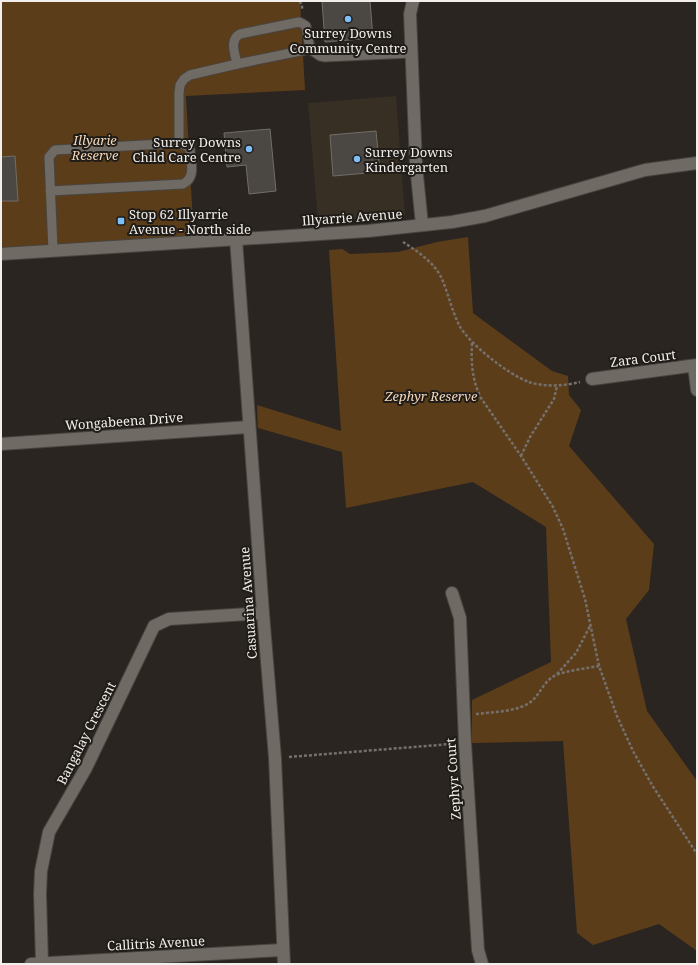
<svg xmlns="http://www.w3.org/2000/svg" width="698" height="965" font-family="'Noto Serif',serif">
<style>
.built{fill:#372e24}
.green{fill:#5c3d1a}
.building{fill:#4b4742;stroke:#726d68}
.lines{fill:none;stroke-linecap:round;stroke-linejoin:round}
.lane-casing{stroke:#484440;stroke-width:11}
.street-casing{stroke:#484440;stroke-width:14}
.path{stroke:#75706d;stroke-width:2.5;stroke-dasharray:3 2;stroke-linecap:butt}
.lane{stroke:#6f6a64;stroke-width:9}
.street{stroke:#6f6a64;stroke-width:12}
.poi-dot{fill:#7ebef9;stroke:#201c18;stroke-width:1.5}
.labels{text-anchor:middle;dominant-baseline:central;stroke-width:4;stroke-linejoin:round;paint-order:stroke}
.poi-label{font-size:13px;fill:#f1eeeb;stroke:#201c18;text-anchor:start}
.park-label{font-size:13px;font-style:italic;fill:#f5d9bc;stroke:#201c18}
.street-label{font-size:13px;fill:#f1eeeb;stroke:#201c18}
</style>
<rect width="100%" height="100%" fill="#2a2521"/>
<!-- built -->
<path class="built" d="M396,96L405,215L318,222L308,103Z"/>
<!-- green -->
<g class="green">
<path d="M1,1H300L305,90L186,96L194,242L1,254Z"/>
<path d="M468,237L473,313L552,371L568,376L569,395L581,410L569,446L654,544L649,590L626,619L647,711L697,781V951L659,924L593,945L577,933L563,741L472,743V700L551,662L546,527L473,482L346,508L342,452L258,428L257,405L341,431L329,250L342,249L350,254L398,252L437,242Z"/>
</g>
<!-- building -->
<g class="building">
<path d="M322,1H370L373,38L325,42Z"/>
<path d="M270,129L276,191L249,194L246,165L227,167L224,133Z"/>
<path d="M376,131L380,172L333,176L330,135Z"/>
<path d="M15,156L18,201H1V157Z"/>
</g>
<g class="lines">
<!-- lane casing -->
<g class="lane-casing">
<g id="lane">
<path d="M237,64C235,54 229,40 240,34L299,22L303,24L306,26L310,49L320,56L325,57L412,53"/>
<path d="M179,143V93L180,85L184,79L190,75L237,64L310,49"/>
<path d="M50,191L183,184C196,178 191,162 190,150L189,147L179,143L55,150L49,157L53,250"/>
</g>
</g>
<!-- street casing -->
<g class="street-casing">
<g id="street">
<path d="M413,1L410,14L416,165L422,225"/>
<path d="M236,239L263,613L275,758L284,964"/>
<path d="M1,254L368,231L452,222L485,216L645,170L697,163"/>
<path d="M694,366L697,390"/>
<path d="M592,379L697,365"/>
<path d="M1,444L249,427"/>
<path d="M452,593L460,618L465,743L478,950L482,964"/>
<path d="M42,963L40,894L41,871L49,832L86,768L154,626L169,619L263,613"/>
<path d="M31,964L283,950"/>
</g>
</g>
<!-- path -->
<g class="path">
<path d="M300,1L303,10"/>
<path d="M403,242C417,251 435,263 442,279C448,293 452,311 459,325C469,344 509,375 529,382C543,387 566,386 580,382"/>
<path d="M472,343C471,363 472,380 481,398L521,456L553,507L563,529L585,599L599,666L617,716L633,751L652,785L697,854"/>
<path d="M521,456L530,437L554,399L557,386"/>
<path d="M557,674L576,653L590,626"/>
<path d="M476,714C492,712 520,712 533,700C541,692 545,680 556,675C565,671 588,668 599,666"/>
<path d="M289,757L451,744"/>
</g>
<!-- lane -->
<use href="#lane" class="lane"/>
<!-- street -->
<use href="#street" class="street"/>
</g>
<!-- markers -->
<g class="poi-dot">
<circle cx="348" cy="19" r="4"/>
<circle cx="249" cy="149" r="4"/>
<circle cx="357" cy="159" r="4"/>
<rect x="117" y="217" width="8" height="8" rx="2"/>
</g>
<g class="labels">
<!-- poi labels -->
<g class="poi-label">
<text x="348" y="33" text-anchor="middle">Surrey Downs<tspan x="348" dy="15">Community Centre</tspan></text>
<text x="241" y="142" text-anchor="end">Surrey Downs<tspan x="241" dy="15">Child Care Centre</tspan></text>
<text x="365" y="152">Surrey Downs<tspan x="365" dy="15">Kindergarten</tspan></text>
<text x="129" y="214">Stop 62 Illyarrie<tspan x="129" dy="15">Avenue - North side</tspan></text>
</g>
<!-- park labels -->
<g class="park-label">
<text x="95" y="140">Illyarie<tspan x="95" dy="15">Reserve</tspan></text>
<text x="431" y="396">Zephyr Reserve</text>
</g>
<!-- street labels -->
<g class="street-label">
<text transform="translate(352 217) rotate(-4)">Illyarrie Avenue</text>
<text transform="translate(643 358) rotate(-7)">Zara Court</text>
<text transform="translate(124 421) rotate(-4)">Wongabeena Drive</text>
<text transform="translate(248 603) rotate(-94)">Casuarina Avenue</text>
<text transform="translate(86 733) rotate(-63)">Bangalay Crescent</text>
<text transform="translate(453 779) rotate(-94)">Zephyr Court</text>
<text transform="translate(156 943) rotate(-3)">Callitris Avenue</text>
</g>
</g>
<!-- border -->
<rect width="698" height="965" fill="none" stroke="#f1eeeb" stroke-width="4"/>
</svg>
